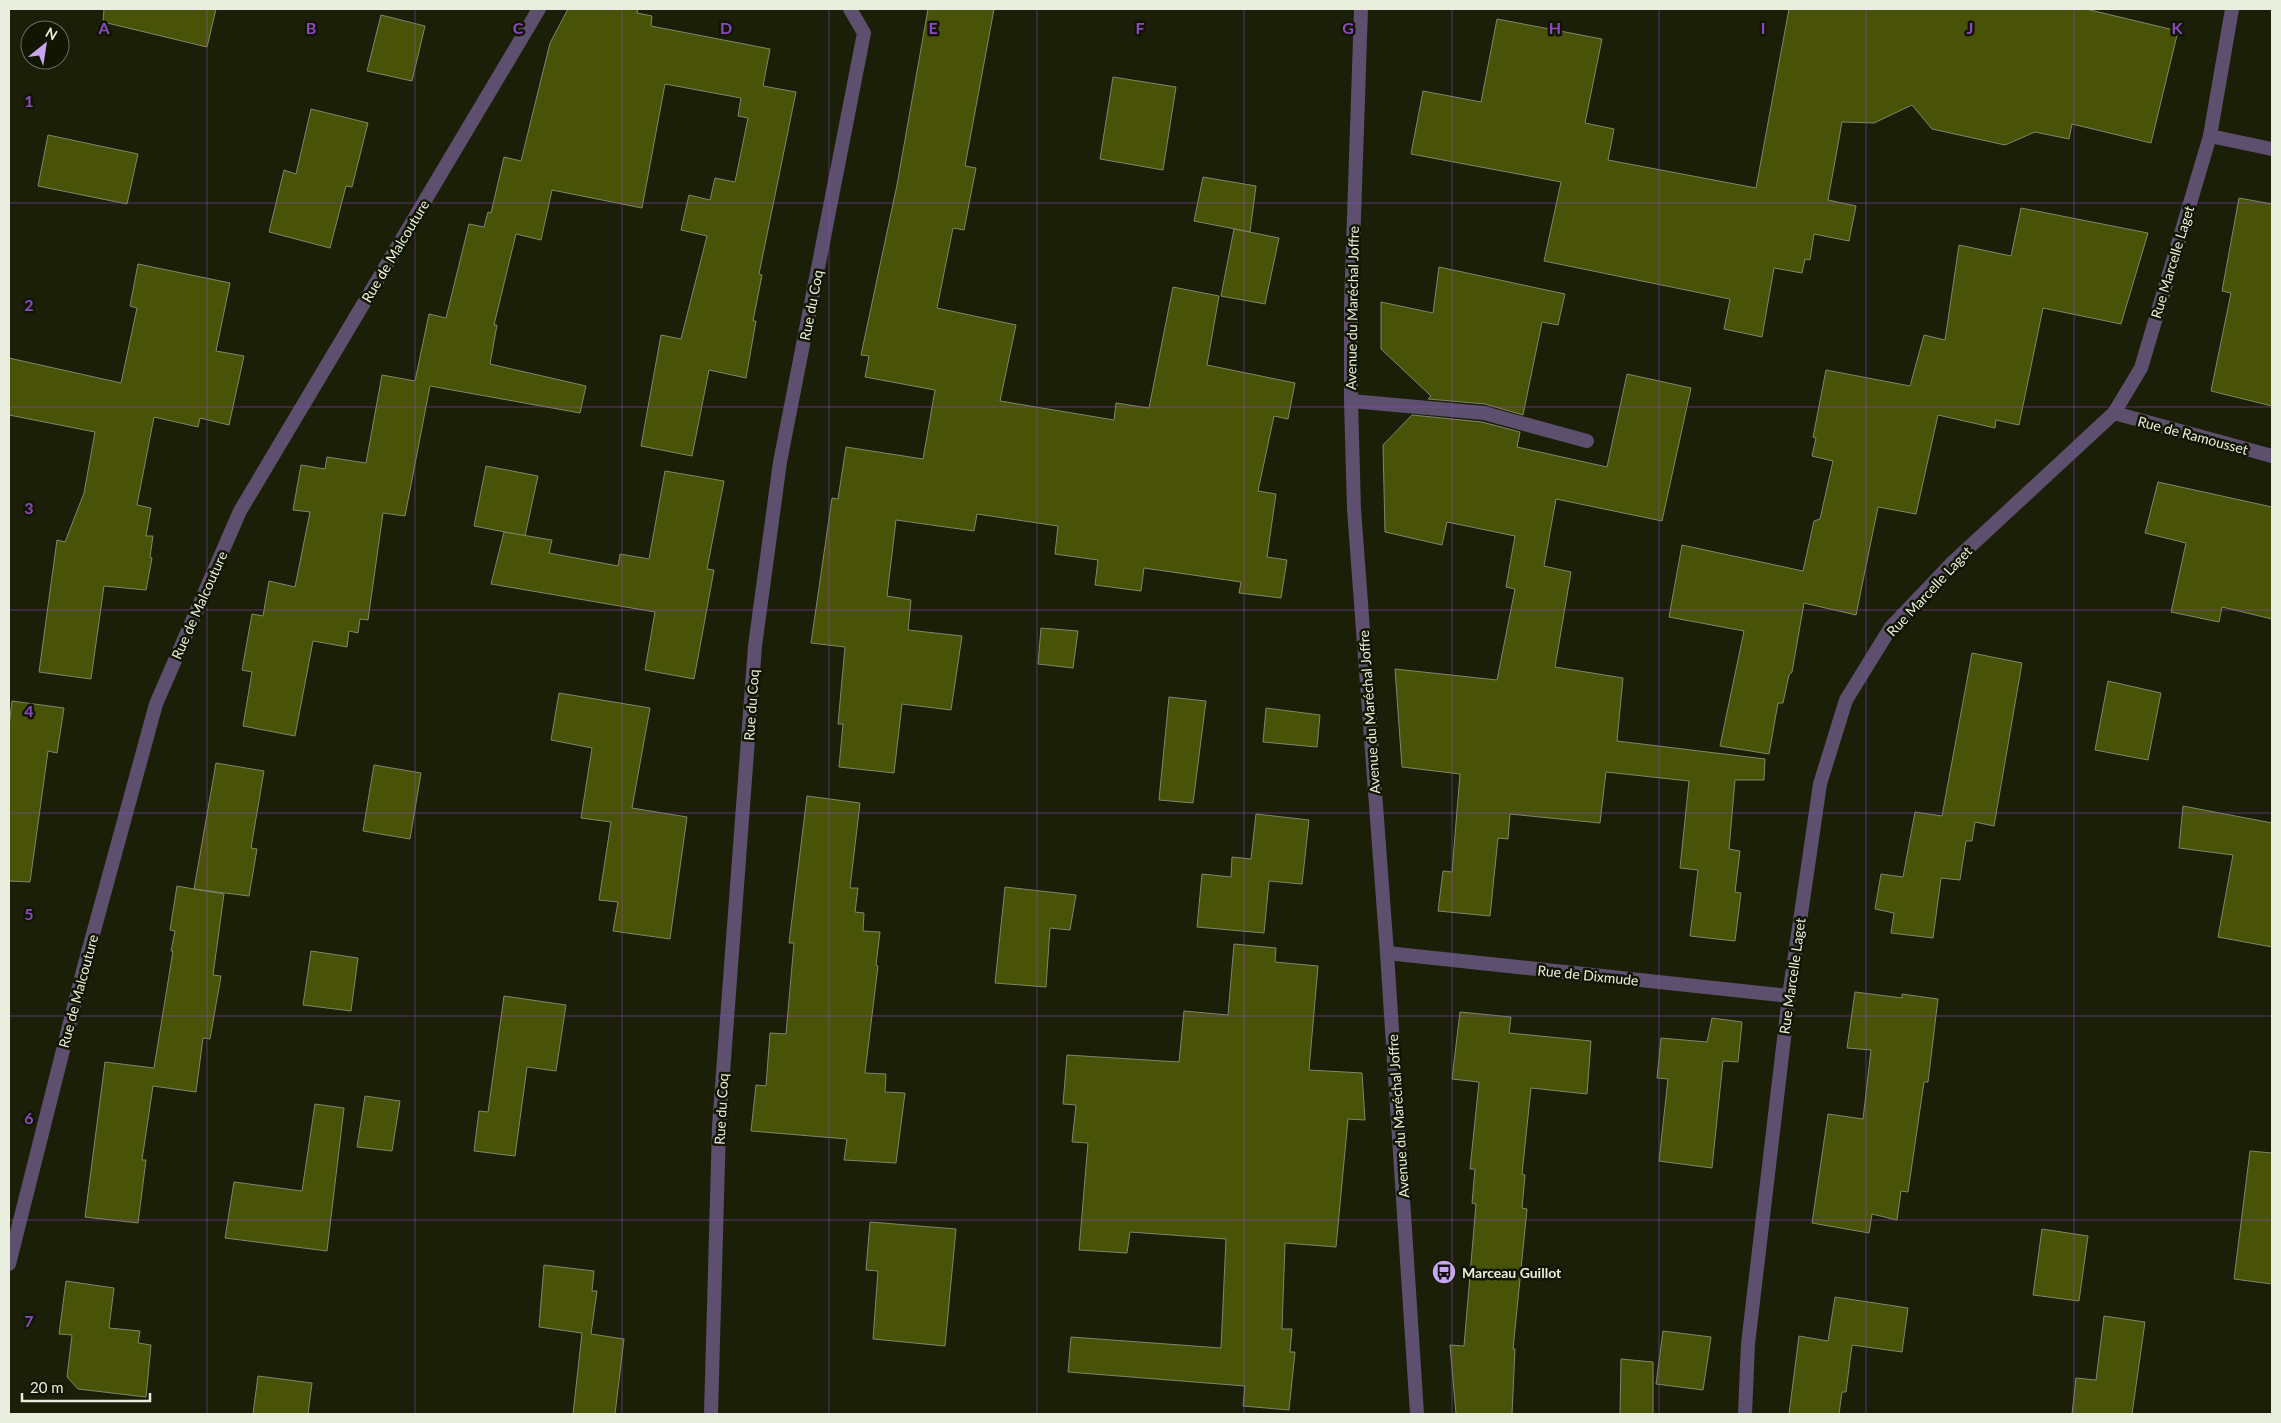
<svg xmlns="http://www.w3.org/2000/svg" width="2281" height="1423" font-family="Lato,sans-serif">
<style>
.building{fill:#485308;stroke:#7f866a}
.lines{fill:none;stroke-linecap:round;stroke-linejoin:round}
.service{stroke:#5d4f6e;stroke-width:14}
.minor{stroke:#5d4f6e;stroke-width:14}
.tertiary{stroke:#5d4f6e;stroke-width:14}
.grid{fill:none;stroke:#8c49c4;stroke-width:1;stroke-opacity:0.55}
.labels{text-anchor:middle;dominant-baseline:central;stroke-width:5;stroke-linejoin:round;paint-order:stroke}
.street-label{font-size:14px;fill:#eaeedf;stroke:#121601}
.poi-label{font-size:14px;font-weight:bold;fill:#eaeedf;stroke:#121601;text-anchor:start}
.grid-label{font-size:16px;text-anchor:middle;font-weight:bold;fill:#8c49c4;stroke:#121601;stroke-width:5;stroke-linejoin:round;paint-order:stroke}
</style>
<rect width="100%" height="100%" fill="#1b1f07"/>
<!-- building -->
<g class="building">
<path d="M104,9H216L207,47L103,22Z"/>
<path d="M568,9H638L637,13L652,16L651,26L770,49L763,86L796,92L759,274L762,275L753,321H756L746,378L709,370L692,456L641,446L661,335L681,339L707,236L681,230L689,195L710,200L715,178L735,182L748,118L738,116L741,98L665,84L642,208L552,190L541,240L516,234L494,325H497L490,364L586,386L580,413L430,386L405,516L383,513L368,620L360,619L358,633L349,631L347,647L313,641L295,736L243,726L252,672L242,670L252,614L263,616L269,581L295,587L310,512L293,510L301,465L325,469L327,457L366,463L382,375L415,381L429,314L446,318L469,224L484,227L488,212L491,213L504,157L521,161L550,43Z"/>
<path d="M928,9H994L965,166L976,168L964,230L953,228L937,308L1016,325L1000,401L1114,420L1116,403L1149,408L1173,287L1219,296L1207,365L1295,383L1288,419L1274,416L1258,491L1276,494L1267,557L1287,560L1281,598L1239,593L1241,582L1144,568L1141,591L1095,585L1098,560L1055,554L1058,526L977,514L974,531L896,520L887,596L911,600L908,630L962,636L951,710L902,704L894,773L839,767L843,724H838L845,647L811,643L832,498L838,499L846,447L923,459L935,390L865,377L869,356L861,355L897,185Z"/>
<path d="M1789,9H2086L2178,31L2151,143L2072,124L2069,139L2035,132L2005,145L1932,129L1912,105L1874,123L1842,122L1828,200L1856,206L1849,241L1814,234L1810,260L1805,259L1802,273L1774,268L1762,337L1724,329L1730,299L1544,261L1561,182L1411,154L1423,91L1481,102L1497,19L1602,39L1585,123L1614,129L1608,160L1756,188Z"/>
<path d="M381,15L425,26L412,81L367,71Z"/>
<path d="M1113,77L1176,87L1163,170L1100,159Z"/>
<path d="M311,109L368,123L352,187L346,186L330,248L269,232L284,170L296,174Z"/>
<path d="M48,135L138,154L127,204L38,186Z"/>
<path d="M1203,177L1256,186L1250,232L1194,221Z"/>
<path d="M2239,198L2272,204V406L2211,391L2231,293L2222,291Z"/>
<path d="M2021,208L2148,233L2121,324L2043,308L2019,425L1996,420L1995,428L1938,415L1916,514L1878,507L1856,615L1804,603L1792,672L1789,675L1783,703H1778L1769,754L1720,746L1744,631L1669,617L1682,545L1803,571L1814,521L1820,519L1833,461L1812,456L1816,438L1813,437L1826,370L1910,386L1924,335L1945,340L1959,245L2011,256Z"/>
<path d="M1234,229L1279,238L1265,304L1221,296Z"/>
<path d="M138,264L230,283L216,351L244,356L229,425L200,418L198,427L154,417L137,505L151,508L146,536H153L150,557L152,558L146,590L104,586L91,679L39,672L57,540L65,542L84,493L95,432L9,415V358L121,383L137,308L130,306Z"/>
<path d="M1439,267L1565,294L1558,325L1542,322L1523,415L1485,404L1428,399L1431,396L1381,349V302L1433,313Z"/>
<path d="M1627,374L1691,388L1662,521L1556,499L1544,566L1571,572L1555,667L1623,678L1617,741L1765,759L1764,780H1735L1729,849L1740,851L1735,892L1741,893L1735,941L1690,936L1698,870L1680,868L1689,781L1606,772L1600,823L1510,814L1508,839L1498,838L1490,916L1438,911L1443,871L1452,872L1460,774L1402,767L1395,669L1497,680L1515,589L1506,587L1515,536L1447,522L1442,545L1385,532L1383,445L1412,415L1482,422L1520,432L1517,447L1607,467Z"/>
<path d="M486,466L538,476L525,536L474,526Z"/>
<path d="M665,471L724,481L707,569L714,570L694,679L645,670L655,612L491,584L504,532L552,540L549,553L618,566L620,554L649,559Z"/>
<path d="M2158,482L2272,507V619L2222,607L2219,622L2171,612L2186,543L2145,533Z"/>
<path d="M1041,628L1078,631L1073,668L1038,664Z"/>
<path d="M1972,653L2022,663L1994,826L1975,822L1972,841H1966L1960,880L1941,878L1933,938L1891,933L1894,913L1875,909L1881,874L1903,877L1915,812L1942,816Z"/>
<path d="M2108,681L2161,693L2148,760L2095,750Z"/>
<path d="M559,693L650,708L632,808L687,817L670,939L613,931L618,902L599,900L611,822L581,818L592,748L551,740Z"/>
<path d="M1169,697L1206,701L1193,803L1159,800Z"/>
<path d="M12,701L64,708L57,753L48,751L30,882L9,881V726Z"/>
<path d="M1266,708L1320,715L1317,747L1263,742Z"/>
<path d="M216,763L264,771L251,848L257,849L249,896L194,889L224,894L213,975L221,976L210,1039L203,1038L196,1092L153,1086L142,1160H146L138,1223L85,1217L105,1062L154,1068L173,951H171L175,931L170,930L177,886L194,889Z"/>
<path d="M374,765L421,773L410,839L363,831Z"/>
<path d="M807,796L860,803L850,888H858L855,912L864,913L863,931L880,932L876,965L878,966L865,1073L886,1074L885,1092L905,1093L896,1163L844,1160L847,1139L751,1131L756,1085L766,1086L770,1033L786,1034L794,943H789Z"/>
<path d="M2183,806L2272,823V947L2218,937L2233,855L2179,848Z"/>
<path d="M1256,814L1309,820L1302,884L1269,881L1264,933L1197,927L1202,874L1231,877L1232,857L1251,859Z"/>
<path d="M1005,887L1076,895L1070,930L1050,928L1046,987L995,983Z"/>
<path d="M1234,944L1276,948L1275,962L1318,966L1309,1070L1362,1073L1365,1120L1348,1119L1336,1247L1285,1243L1282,1329H1292L1290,1352H1295L1289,1410L1243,1406L1245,1386L1068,1372L1071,1337L1221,1348L1226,1239L1130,1232L1127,1253L1079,1250L1088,1143L1072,1142L1076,1105L1063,1104L1067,1055L1179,1062L1184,1011L1228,1015Z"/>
<path d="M311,951L358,958L351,1011L303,1005Z"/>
<path d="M1855,992L1902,998V994L1938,999L1928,1082H1924L1908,1192L1901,1191L1897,1220L1872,1214L1869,1233L1812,1223L1828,1114L1863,1119L1871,1050L1847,1048Z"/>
<path d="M504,996L566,1005L556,1071L527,1067L515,1156L474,1151L479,1111L488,1112Z"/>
<path d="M1460,1012L1511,1017L1509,1033L1591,1041L1587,1094L1531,1088L1522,1174L1525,1175L1522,1208L1527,1209L1513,1349H1515L1512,1414H1456L1450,1345L1464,1346L1476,1204L1472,1203L1475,1169H1470L1479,1082L1452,1079Z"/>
<path d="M1712,1018L1742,1022L1738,1062L1723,1061L1712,1168L1659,1161L1668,1079L1657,1078L1661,1038L1707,1042Z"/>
<path d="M365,1096L400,1101L392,1151L357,1147Z"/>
<path d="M315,1104L344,1108L327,1251L225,1238L234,1182L302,1191Z"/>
<path d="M2250,1151L2272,1153V1284L2234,1279Z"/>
<path d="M870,1222L956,1229L945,1346L873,1339L878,1271L866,1270Z"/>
<path d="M2042,1229L2088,1236L2079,1301L2033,1295Z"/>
<path d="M544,1265L594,1271L592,1291H597L591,1334L624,1339L615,1414H573L582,1333L539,1327Z"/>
<path d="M66,1281L114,1288L109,1328L140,1331L138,1343L151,1345L146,1397L78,1389L67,1377L72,1335L59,1334Z"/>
<path d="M1835,1297L1908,1308L1902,1352L1852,1345L1846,1392H1842L1839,1414H1789L1799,1336L1828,1341Z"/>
<path d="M2104,1316L2145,1322L2132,1414H2072L2076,1378L2096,1380Z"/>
<path d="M1663,1331L1711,1337L1703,1390L1656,1384Z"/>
<path d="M1621,1359L1653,1362V1414H1620Z"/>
<path d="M258,1376L312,1383L308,1414H253Z"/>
</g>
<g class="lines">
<!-- service -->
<path class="service" d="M1351,401L1484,413L1587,441"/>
<!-- minor -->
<g class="minor">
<path d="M2210,136L2272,149"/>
<path d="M2114,413L2272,456"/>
<path d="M1387,953L1789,996"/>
<path d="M9,1264L84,967L156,704L240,511L539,9"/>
<path d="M711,1414L719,1126L755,646L780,462L864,33L850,9"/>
<path d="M1745,1414L1748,1344L1789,996L1820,784L1846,700L1891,627L1951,564L2114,413L2141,368L2210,136L2232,9"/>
</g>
<!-- tertiary -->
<path class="tertiary" d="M1361,9L1351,306V401L1354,509L1387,953L1417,1414"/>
</g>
<!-- grid -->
<path class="grid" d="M207,9V1414M415,9V1414M622,9V1414M829,9V1414M1037,9V1414M1244,9V1414M1452,9V1414M1659,9V1414M1866,9V1414M2074,9V1414M9,203H2272M9,407H2272M9,610H2272M9,813H2272M9,1016H2272M9,1220H2272"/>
<!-- icons -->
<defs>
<g id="bus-disc" transform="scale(1.25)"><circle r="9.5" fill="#c8a6ef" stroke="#121601"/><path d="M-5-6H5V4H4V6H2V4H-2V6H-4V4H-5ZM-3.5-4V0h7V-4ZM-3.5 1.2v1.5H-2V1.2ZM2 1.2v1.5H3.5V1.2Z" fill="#111"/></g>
</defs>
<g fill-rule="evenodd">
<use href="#bus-disc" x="1444" y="1272"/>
</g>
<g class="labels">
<!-- street labels -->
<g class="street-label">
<text transform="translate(395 251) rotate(-59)">Rue de Malcouture</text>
<text transform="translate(2172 262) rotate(-73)">Rue Marcelle Laget</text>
<text transform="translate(811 305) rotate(-79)">Rue du Coq</text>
<text transform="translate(1352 308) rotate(-89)">Avenue du Maréchal Joffre</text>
<text transform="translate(2193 435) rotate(15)">Rue de Ramousset</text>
<text transform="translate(1929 591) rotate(-47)">Rue Marcelle Laget</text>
<text transform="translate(199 605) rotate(-66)">Rue de Malcouture</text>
<text transform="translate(751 705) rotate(-86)">Rue du Coq</text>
<text transform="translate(1369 712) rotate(-94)">Avenue du Maréchal Joffre</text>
<text transform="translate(1588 975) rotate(6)">Rue de Dixmude</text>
<text transform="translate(1792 976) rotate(-82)">Rue Marcelle Laget</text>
<text transform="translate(78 991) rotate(-75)">Rue de Malcouture</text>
<text transform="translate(721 1109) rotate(-87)">Rue du Coq</text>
<text transform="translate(1398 1116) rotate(-94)">Avenue du Maréchal Joffre</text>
</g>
<!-- poi labels -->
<g class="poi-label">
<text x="1462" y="1272">Marceau Guillot</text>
</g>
</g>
<g class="grid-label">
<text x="104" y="34">A</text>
<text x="311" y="34">B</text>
<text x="518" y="34">C</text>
<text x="726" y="34">D</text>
<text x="933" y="34">E</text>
<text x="1140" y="34">F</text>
<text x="1348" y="34">G</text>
<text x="1555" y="34">H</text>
<text x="1763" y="34">I</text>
<text x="1970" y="34">J</text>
<text x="2177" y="34">K</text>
<text x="29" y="107">1</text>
<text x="29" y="311">2</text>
<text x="29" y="514">3</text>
<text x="29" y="717">4</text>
<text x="29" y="920">5</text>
<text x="29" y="1124">6</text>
<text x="29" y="1327">7</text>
</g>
<!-- border -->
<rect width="2281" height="1423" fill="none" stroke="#eaeedf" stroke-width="20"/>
<!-- north arrow -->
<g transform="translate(45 45) rotate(30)"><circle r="24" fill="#121601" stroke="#686c5a"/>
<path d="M0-4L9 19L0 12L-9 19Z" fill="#c8a6ef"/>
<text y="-8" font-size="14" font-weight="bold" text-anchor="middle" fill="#eaeedf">N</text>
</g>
<!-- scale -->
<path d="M22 1393v8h128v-8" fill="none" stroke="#eaeedf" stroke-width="2.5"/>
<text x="30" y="1393" font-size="15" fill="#eaeedf" stroke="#121601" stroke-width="4" paint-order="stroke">20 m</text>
</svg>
